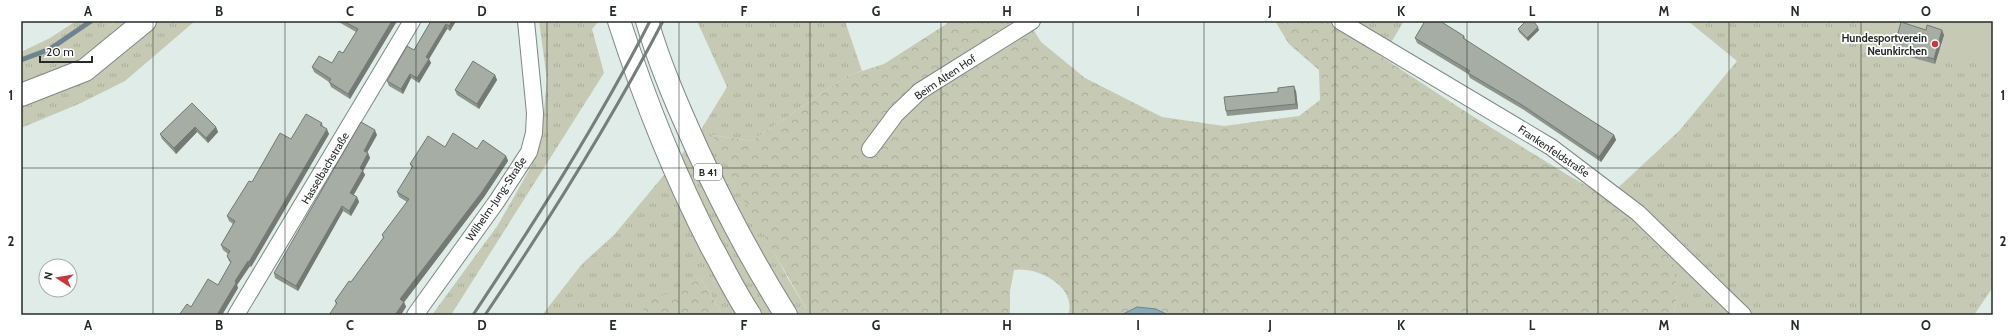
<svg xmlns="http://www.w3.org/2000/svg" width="2014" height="336" font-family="Cabin,sans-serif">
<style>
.grass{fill:url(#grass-tufts)}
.forest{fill:url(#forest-crowns)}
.pitch{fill:#c6c9b4}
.water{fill:#8baaba;stroke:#6d848e}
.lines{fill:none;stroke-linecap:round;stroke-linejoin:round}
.stream{stroke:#6d848e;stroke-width:5}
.minor-casing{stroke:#7d8984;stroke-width:18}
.secondary-casing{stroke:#7d8984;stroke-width:24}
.trunk-casing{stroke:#7d8984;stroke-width:24}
.minor{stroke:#fff;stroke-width:16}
.secondary{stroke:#fff;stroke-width:22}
.trunk{stroke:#fff;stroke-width:22}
.rail{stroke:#757e7b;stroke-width:3}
.wall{fill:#8e958d}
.shaded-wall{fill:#747973}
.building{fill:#a5ada4;stroke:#747973}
.grid{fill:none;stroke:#262b29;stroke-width:1;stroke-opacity:0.55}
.poi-dot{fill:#c8393c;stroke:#fff;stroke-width:1.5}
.labels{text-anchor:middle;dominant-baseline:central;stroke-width:3.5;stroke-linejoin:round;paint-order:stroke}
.shield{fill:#fff;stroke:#676b69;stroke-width:1}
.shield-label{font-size:10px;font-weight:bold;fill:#262b29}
.poi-label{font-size:11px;font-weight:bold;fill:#262b29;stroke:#fff;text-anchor:end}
.street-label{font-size:11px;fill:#262b29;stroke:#fff}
.neatline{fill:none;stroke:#262b29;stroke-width:1.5}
.grid-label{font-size:13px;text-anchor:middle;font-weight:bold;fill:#262b29}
</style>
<defs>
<pattern id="grass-tufts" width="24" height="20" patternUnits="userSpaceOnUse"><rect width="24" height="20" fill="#c6c9b4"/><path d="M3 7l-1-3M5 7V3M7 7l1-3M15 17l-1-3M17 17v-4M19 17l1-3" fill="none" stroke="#aaad9b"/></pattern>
<pattern id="forest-crowns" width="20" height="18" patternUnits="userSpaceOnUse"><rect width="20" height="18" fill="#c6c9b4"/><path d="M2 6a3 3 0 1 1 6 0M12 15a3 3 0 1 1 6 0" fill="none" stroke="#aaad9b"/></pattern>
</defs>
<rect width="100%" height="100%" fill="#dfece7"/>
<!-- grass -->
<g class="grass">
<path d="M76,21H115L105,29L116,21H195L125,81L81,103L21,128V52L50,38Z"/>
<path d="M539,21H599L592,29L604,73L451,315H432L498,225L532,165L543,119L547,80Z"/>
<path d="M697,21H845L862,71L847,76L752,141L712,135L787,277L810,315H723L701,279L642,312L641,315H542L582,264L614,235L699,133L727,87Z"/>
<path d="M1327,21H1404L1383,56L1351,38Z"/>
<path d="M1688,21H1993V287L1974,315H1674L1677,295L1608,197L1679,131L1737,61Z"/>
</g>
<!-- forest -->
<g class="forest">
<path d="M951,21H1028L1041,42L1085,78L1162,117L1224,126L1299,116L1320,100L1319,70L1289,44L1275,21H1327L1466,112L1571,177L1608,197L1631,216L1673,261L1677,295L1674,315H1168L1156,309L1123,313L1121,315H1068C1078,287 1037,266 1014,270L1010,291V315H810L743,199L712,135L752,141L847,76L884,64Z"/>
<path d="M701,279L723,315H641L647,302Z"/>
</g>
<!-- pitch -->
<path class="pitch" d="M1853,21H1993V63L1948,56L1937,72L1881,56L1872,32Z"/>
<!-- water -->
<path class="water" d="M1137,307L1156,309L1168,315H1121Z"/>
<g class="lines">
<!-- stream -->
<path class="stream" d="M21,60L50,49L91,21"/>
<!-- minor casing -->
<g class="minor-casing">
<g id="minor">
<path d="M1340,21L1551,147L1638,213L1743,315"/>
<path d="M870,149L896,114L920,91L1032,21"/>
<path d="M236,315L412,21"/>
<path d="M415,315L497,201L529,152L534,133L535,113L526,21"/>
</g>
</g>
<!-- secondary casing -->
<g class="secondary-casing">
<path id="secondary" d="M21,95L85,70L145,21"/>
</g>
<!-- trunk casing -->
<g class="trunk-casing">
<g id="trunk">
<path d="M619,21C644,98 674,174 711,246C724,269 735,293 750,315"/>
<path d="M647,21C660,66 679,109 698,151C724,208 753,262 786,315"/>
</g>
</g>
<!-- minor -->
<use href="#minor" class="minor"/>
<!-- secondary -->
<use href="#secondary" class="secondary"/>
<!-- trunk -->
<use href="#trunk" class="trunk"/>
<!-- rail -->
<g class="rail">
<path d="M473,315C536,220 598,123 650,21"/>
<path d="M485,315C549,220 610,123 663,21"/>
</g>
</g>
<!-- wall -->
<g class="wall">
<path d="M337,21H397L350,99L331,87L329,82L314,72L312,67L332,63L343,53L356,32Z"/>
<path d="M431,21H456L450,31L447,29L429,59L431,63L419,83L411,78L403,94L389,86L387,81L414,50Z"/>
<path d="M1518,29L1539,30L1528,41L1519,32Z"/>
<path d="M1926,30L1944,35L1935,64L1896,53L1894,48Z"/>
<path d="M1464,36L1466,41L1614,135L1616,140L1601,162L1524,110L1470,78L1468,74L1417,43L1415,38Z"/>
<path d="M495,75L497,80L479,109L457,95L455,90Z"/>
<path d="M1296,91L1298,109L1227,116L1226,111Z"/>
<path d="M192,103L216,127L218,132L208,143L197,132L176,154L162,139L160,134Z"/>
<path d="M322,123L323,127L329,134L251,267L250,266L237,285L238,288L222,315H179L191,307L218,285L231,263L229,261L227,256L228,254L223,250L221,245L233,224L229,221L227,216L252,182Z"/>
<path d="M377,135L367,153H368L370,158L363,171L365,175L353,195L357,197L359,202L351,216L343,211L298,291L275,278L274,273Z"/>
<path d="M445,147L477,149L506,156L508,161L484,197L404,302L406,307L336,305L335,301L351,282L383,238L382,235L407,202L399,197L397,192L412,169L410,164Z"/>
</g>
<!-- shaded-wall -->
<g class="shaded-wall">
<path d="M392,21H397L350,99L348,94Z"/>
<path d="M452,21H456L450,31L449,26Z"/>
<path d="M446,24L447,29L429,59L431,63L419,83L417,78L426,57Z"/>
<path d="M1538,27L1539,30L1528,41L1527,38Z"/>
<path d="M1942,30L1944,35L1935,64L1934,59Z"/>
<path d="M410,74L411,78L403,94L401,89Z"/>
<path d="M495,75L497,80L479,109L477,104Z"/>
<path d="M1294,86L1296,91L1298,109L1296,104Z"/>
<path d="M195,127L197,132L176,154L174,148Z"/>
<path d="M216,127L218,132L208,143L206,138Z"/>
<path d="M327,129L329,134L251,267L249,262Z"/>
<path d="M375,130L377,135L365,156L364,151Z"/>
<path d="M1614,135L1616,140L1601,162L1599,157Z"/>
<path d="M368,153L370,158L363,171L365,175L352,198L350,193L360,168Z"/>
<path d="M506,156L508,161L484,197L402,305L400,299Z"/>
<path d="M357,197L359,202L351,216L349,211Z"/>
<path d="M342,206L343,211L298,291L296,286Z"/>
<path d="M248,261L250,266L237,285L238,288L222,315H217L235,281Z"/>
<path d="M404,302L406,307L401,315H395Z"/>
</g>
<!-- building -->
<g class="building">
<path d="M343,21H392L348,94L329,82L331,79L312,67L319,56L332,63L339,51L343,53L358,29Z"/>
<path d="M431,21H452L449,26L446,24L426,57L429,59L417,78L410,74L401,89L387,81L407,46L414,50Z"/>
<path d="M1425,21H1440L1464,36L1463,38L1614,135L1599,157L1522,105L1468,73L1470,71L1415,38Z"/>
<path d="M1526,21H1533L1538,27L1527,38L1518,29Z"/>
<path d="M1901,22L1926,30L1927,25L1942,30L1934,59L1894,48Z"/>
<path d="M473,61L495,75L477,104L455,90Z"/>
<path d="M1294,86L1296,104L1226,111L1224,97L1278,92V88Z"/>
<path d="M192,103L216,127L206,138L195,127L174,148L160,134Z"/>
<path d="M306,114L322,123L320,125L327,129L249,262L248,261L235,281L236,283L217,315H179L187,304L191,307L208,279L218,285L231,262L227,256L230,251L221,245L235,221L227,216L249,181L252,182L280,133L291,139Z"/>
<path d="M361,122L375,130L364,151L368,153L360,168L363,170L350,193L357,197L349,211L342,206L296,286L274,273Z"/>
<path d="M453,133L477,149L483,140L506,156L482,192L400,299L404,302L395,315H329L337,303L335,301L349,281L351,282L384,237L382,235L409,199L397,192L413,166L410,164L428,136L445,147Z"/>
</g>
<!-- grid -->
<path class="grid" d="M153,21V315M285,21V315M416,21V315M547,21V315M679,21V315M810,21V315M941,21V315M1073,21V315M1204,21V315M1335,21V315M1467,21V315M1598,21V315M1729,21V315M1861,21V315M21,168H1993"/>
<!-- markers -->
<circle class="poi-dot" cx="1935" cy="44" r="4"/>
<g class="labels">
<!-- shield labels -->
<rect class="shield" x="694" y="164" width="28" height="16" rx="3"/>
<g class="shield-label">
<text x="708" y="172">B 41</text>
</g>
<!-- poi labels -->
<g class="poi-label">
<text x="1927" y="38">Hundesportverein<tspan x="1927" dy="13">Neunkirchen</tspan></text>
</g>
<!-- street labels -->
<g class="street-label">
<text transform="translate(945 77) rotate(-34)">Beim Alten Hof</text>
<text transform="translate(1554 151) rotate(34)">Frankenfeldstraße</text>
<text transform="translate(325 168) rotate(-59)">Hasselbachstraße</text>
<text transform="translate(496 199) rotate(-56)">Wilhelm-Jung-Straße</text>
</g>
</g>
<!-- border -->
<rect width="2014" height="336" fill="none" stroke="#ffffff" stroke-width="44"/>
<!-- north arrow -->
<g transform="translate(58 278) rotate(282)"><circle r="19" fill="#ffffff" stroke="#a8aaa9"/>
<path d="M0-3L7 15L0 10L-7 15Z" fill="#c8393c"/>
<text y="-6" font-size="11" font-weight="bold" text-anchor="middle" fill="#262b29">N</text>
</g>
<!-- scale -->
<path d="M40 56v6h52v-6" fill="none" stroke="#262b29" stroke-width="2"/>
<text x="46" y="56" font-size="12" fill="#262b29" stroke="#ffffff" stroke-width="3" paint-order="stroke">20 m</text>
<rect x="22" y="22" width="1970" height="292" class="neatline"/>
<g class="grid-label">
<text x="88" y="16">A</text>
<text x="219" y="16">B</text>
<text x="350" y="16">C</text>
<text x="482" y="16">D</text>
<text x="613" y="16">E</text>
<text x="744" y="16">F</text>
<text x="876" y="16">G</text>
<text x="1007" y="16">H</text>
<text x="1138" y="16">I</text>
<text x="1270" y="16">J</text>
<text x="1401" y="16">K</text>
<text x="1532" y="16">L</text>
<text x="1664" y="16">M</text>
<text x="1795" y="16">N</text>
<text x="1926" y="16">O</text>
<text x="11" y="100">1</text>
<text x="2003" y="100">1</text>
<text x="11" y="246">2</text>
<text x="2003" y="246">2</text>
<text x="88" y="330">A</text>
<text x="219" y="330">B</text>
<text x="350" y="330">C</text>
<text x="482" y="330">D</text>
<text x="613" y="330">E</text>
<text x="744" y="330">F</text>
<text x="876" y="330">G</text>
<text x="1007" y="330">H</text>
<text x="1138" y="330">I</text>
<text x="1270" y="330">J</text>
<text x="1401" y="330">K</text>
<text x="1532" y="330">L</text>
<text x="1664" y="330">M</text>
<text x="1795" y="330">N</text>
<text x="1926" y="330">O</text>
</g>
</svg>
